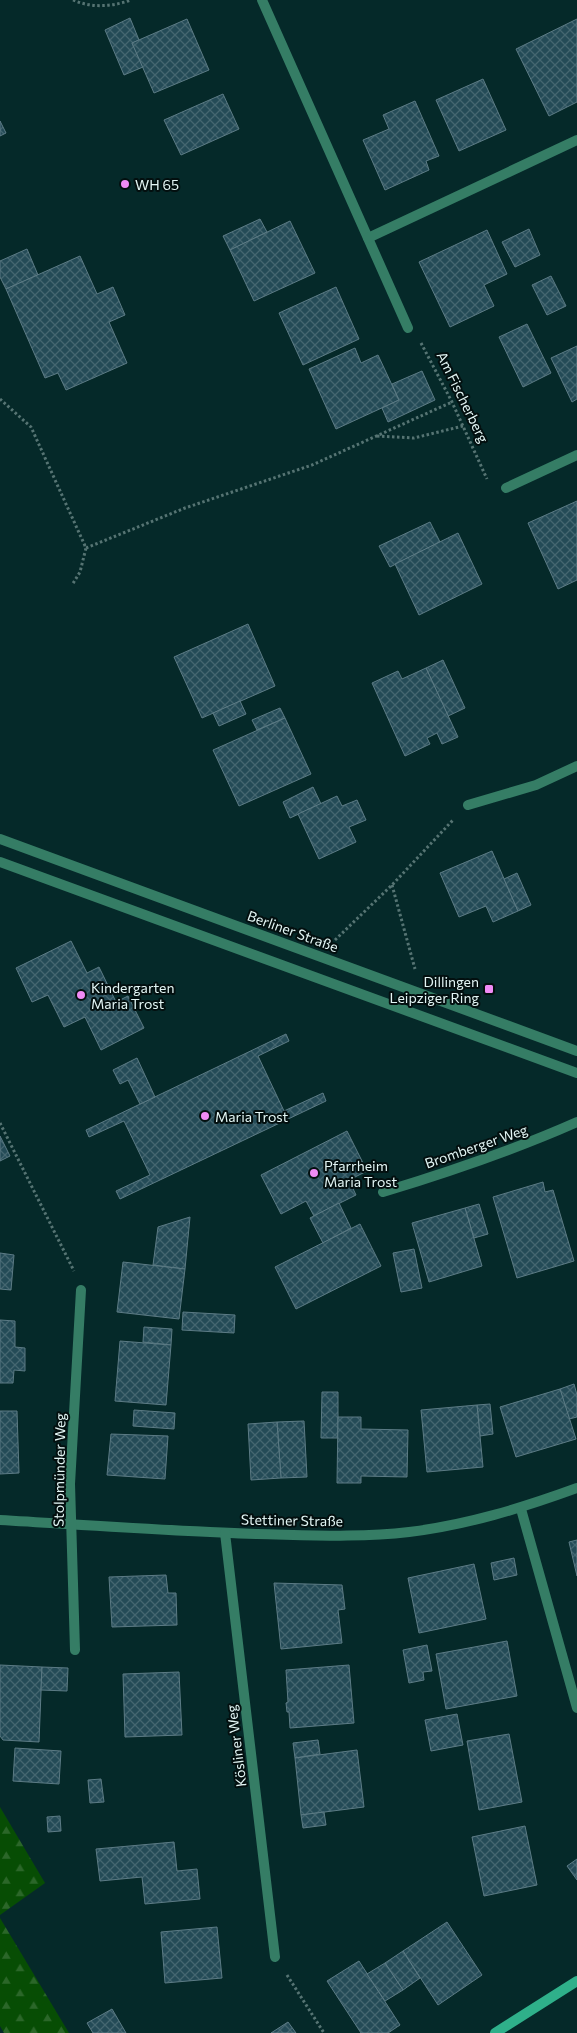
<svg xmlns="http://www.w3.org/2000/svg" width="577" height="2033" font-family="Commissioner,sans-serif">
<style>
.forest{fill:url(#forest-firs)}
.building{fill:url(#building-cross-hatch);stroke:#5c7b85}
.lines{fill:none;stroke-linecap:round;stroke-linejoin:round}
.path{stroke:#567473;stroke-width:3;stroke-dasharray:2.5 2.5;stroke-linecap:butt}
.minor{stroke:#357d65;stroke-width:10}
.secondary{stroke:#2fb08a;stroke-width:10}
.poi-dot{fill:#f08bf5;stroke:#030f0f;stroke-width:2}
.labels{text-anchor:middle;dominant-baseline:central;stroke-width:4;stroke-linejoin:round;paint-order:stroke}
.poi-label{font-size:14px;fill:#e3f6f5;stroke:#030f0f;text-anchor:start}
.street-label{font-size:14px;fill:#e3f6f5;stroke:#030f0f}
</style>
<defs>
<pattern id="forest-firs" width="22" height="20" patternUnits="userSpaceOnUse" patternTransform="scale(1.25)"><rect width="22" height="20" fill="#074d04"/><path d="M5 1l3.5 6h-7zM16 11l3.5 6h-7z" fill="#2b6729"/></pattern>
<pattern id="building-cross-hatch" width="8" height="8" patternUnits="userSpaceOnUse" patternTransform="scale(1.25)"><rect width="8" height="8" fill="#244b57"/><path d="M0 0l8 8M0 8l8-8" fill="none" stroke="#446670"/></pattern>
</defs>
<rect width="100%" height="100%" fill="#052929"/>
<!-- forest -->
<g class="forest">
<path d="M0,1807L45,1883L0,1915Z"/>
<path d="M0,1918L69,2033H4L0,2026Z"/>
</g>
<!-- building -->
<g class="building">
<path d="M130,18L139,40L132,43L143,67L124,75L105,30Z"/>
<path d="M187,19L209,70L154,93L132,43Z"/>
<path d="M577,19V102L549,116L516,49Z"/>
<path d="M483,79L506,130L459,151L436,100Z"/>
<path d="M223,94L239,129L181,155L164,120Z"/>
<path d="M415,101L439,156L426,161L429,170L385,190L363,140L389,129L383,115Z"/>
<path d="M0,121L6,133L0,136Z"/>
<path d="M260,219L267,232L230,250L223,236Z"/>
<path d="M290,221L315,273L254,301L230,250Z"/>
<path d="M529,229L540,255L515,267L502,242Z"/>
<path d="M487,230L507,274L484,285L494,306L450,327L419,262Z"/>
<path d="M27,249L38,275L6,289L0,277V261Z"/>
<path d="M80,256L97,294L113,287L125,315L109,322L127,363L66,390L58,373L45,378L6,289Z"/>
<path d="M551,276L566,306L547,315L532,285Z"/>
<path d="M336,287L359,339L303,365L279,313Z"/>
<path d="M527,324L551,373L523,387L499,337Z"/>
<path d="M577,346V399L572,402L551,358Z"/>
<path d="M355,348L361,363L378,355L399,400L336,429L309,369Z"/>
<path d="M422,371L435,400L388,422L382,408L399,400L392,384Z"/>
<path d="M577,501V580L558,589L528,523Z"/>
<path d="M430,522L440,542L390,567L379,546Z"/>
<path d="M458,533L482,584L419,615L395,564Z"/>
<path d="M248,624L275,686L202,718L174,657Z"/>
<path d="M443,660L465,708L448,716L426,668Z"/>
<path d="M426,668L458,737L442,744L437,733L427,738L430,744L405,756L372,683L398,671L402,679Z"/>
<path d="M240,701L246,714L219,726L213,713Z"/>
<path d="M280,708L285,718L257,730L252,720Z"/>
<path d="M285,718L311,774L239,806L213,750Z"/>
<path d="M313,787L321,804L290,818L283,802Z"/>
<path d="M337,796L342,806L357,800L366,820L349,827L356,842L319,859L298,814Z"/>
<path d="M492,851L518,911L493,922L486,906L459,917L440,873Z"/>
<path d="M517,873L531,905L518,911L504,879Z"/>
<path d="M71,941L87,973L99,967L116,1002L128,996L144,1028L101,1050L85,1017L64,1027L48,995L32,1002L16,968Z"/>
<path d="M286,1034L289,1041L258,1056L284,1111L323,1093L326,1101L120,1199L116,1191L150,1175L124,1121L89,1137L86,1130Z"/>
<path d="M137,1058L155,1097L140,1104L128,1080L120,1084L113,1070Z"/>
<path d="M347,1131L367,1171L349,1180L356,1195L314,1216L306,1201L281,1214L261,1175Z"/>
<path d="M0,1136L10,1156L0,1161Z"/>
<path d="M543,1182L545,1192L553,1190L574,1261L517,1278L493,1197Z"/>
<path d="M339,1203L351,1228L323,1243L310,1218Z"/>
<path d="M479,1204L488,1234L474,1238L465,1208Z"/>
<path d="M465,1208L482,1266L429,1282L412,1223Z"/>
<path d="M190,1217L185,1269L153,1265L158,1227Z"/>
<path d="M360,1224L381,1266L296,1309L275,1267Z"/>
<path d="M414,1249L422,1288L401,1292L393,1253Z"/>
<path d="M0,1253L14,1255L11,1290L0,1289Z"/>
<path d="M123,1262L185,1269L179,1319L117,1312Z"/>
<path d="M183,1312L235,1315L234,1333L182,1330Z"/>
<path d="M0,1320L15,1321V1347L25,1348V1371L14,1370L13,1383H0Z"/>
<path d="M144,1327L172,1329L171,1345L143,1342Z"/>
<path d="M120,1341L171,1345L166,1405L115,1401Z"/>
<path d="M574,1384L577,1395V1417L569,1419L560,1389Z"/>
<path d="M560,1389L576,1439L516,1457L500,1407Z"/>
<path d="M322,1392H338V1438H321Z"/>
<path d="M490,1404L493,1434L480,1436L477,1405Z"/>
<path d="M477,1405L483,1467L427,1472L421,1410Z"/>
<path d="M134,1410L175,1413L174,1429L133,1426Z"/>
<path d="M0,1411H17L19,1473L0,1474Z"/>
<path d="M338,1417H361V1429L408,1430L407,1477L361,1476V1483H337Z"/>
<path d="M304,1421L307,1477L281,1478L277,1422Z"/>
<path d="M277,1422L281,1478L251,1480L248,1424Z"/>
<path d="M111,1434L168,1436L165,1479L107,1475Z"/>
<path d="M577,1540V1576L569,1542Z"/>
<path d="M514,1558L517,1575L494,1580L491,1563Z"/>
<path d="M474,1564L486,1619L419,1633L408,1578Z"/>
<path d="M166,1575L168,1593H176L177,1625L112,1627L109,1577Z"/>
<path d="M274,1583L342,1585L345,1609L338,1610L342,1643L281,1649Z"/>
<path d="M507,1641L517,1696L446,1709L436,1654Z"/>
<path d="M427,1645L432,1671L423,1672L424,1680L409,1683L403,1650Z"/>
<path d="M0,1665L42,1667L39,1742L3,1740L0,1736Z"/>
<path d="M349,1665L354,1723L290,1728L289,1712H287L286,1703L288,1702L286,1670Z"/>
<path d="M42,1667L68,1668L67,1691L41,1690Z"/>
<path d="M179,1672L182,1735L125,1737L123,1674Z"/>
<path d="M457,1714L463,1745L431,1751L425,1720Z"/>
<path d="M509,1734L522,1802L479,1810L467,1741Z"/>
<path d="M318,1740L320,1754L295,1758L293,1743Z"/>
<path d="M15,1748L61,1751L59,1784L13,1781Z"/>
<path d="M357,1750L364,1807L301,1815L295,1758Z"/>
<path d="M101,1779L104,1802L90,1803L88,1780Z"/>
<path d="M324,1812L326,1825L303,1828L301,1815Z"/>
<path d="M60,1816L61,1831L48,1832L47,1817Z"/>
<path d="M525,1826L537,1885L484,1896L472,1837Z"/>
<path d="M174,1842L177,1871L197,1869L200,1899L145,1904L142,1877L100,1881L96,1849Z"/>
<path d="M577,1859V1880L567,1866Z"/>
<path d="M447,1922L482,1975L438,2005L403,1951Z"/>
<path d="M217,1927L222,1978L165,1983L161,1932Z"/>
<path d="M403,1951L420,1978L403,1990L385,1963Z"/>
<path d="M359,1961L400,2025L388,2033H361L327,1981Z"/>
<path d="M385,1963L403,1990L385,2001L367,1974Z"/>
<path d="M112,2009L126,2033H93L87,2023Z"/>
<path d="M288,2022L296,2033H271Z"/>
</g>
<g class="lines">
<!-- path -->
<g class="path">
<path d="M73,0C91,8 112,7 131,0"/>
<path d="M421,343L452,402L487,479"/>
<path d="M0,399L31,427L86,548L80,572L72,585"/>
<path d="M377,436L414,438L463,426"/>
<path d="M86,548L185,508L312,465L452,402"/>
<path d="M392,885L415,969"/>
<path d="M335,940L392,885L453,820"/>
<path d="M0,1123L74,1271"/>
<path d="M287,1975L324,2033"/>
</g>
<!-- minor -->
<g class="minor">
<path d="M262,0L408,328"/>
<path d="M368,238L577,140"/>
<path d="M506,488L577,455"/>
<path d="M468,805L536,785L577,766"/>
<path d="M0,839L577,1051"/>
<path d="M0,862L577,1073"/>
<path d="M383,1192C449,1172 514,1150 577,1122"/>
<path d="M521,1509L577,1708"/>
<path d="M0,1520C86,1525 172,1531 257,1534C308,1535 359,1538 409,1532C467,1525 522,1508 577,1488"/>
<path d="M225,1533L275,1957"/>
<path d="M75,1650L70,1484L81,1290"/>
</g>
<!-- secondary -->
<path class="secondary" d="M495,2033L577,1981"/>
</g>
<!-- markers -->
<g class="poi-dot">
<circle cx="125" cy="184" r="5"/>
<rect x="484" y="984" width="10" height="10" rx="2.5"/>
<circle cx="81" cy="995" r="5"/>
<circle cx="205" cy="1116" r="5"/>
<circle cx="314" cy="1173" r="5"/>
</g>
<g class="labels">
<!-- poi labels -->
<g class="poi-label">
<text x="135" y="184">WH 65</text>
<text x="479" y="981" text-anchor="end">Dillingen<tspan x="479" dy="16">Leipziger Ring</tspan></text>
<text x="91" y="987">Kindergarten<tspan x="91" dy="16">Maria Trost</tspan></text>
<text x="215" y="1116">Maria Trost</text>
<text x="324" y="1165">Pfarrheim<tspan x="324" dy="16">Maria Trost</tspan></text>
</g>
<!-- street labels -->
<g class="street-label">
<text transform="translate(463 397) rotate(64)">Am Fischerberg</text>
<text transform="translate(293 931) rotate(20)">Berliner Straße</text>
<text transform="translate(476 1146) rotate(-19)">Bromberger Weg</text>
<text transform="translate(59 1470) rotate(-89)">Stolpmünder Weg</text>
<text transform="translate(292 1520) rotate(1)">Stettiner Straße</text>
<text transform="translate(236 1746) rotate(-97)">Kösliner Weg</text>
</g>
</g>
</svg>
